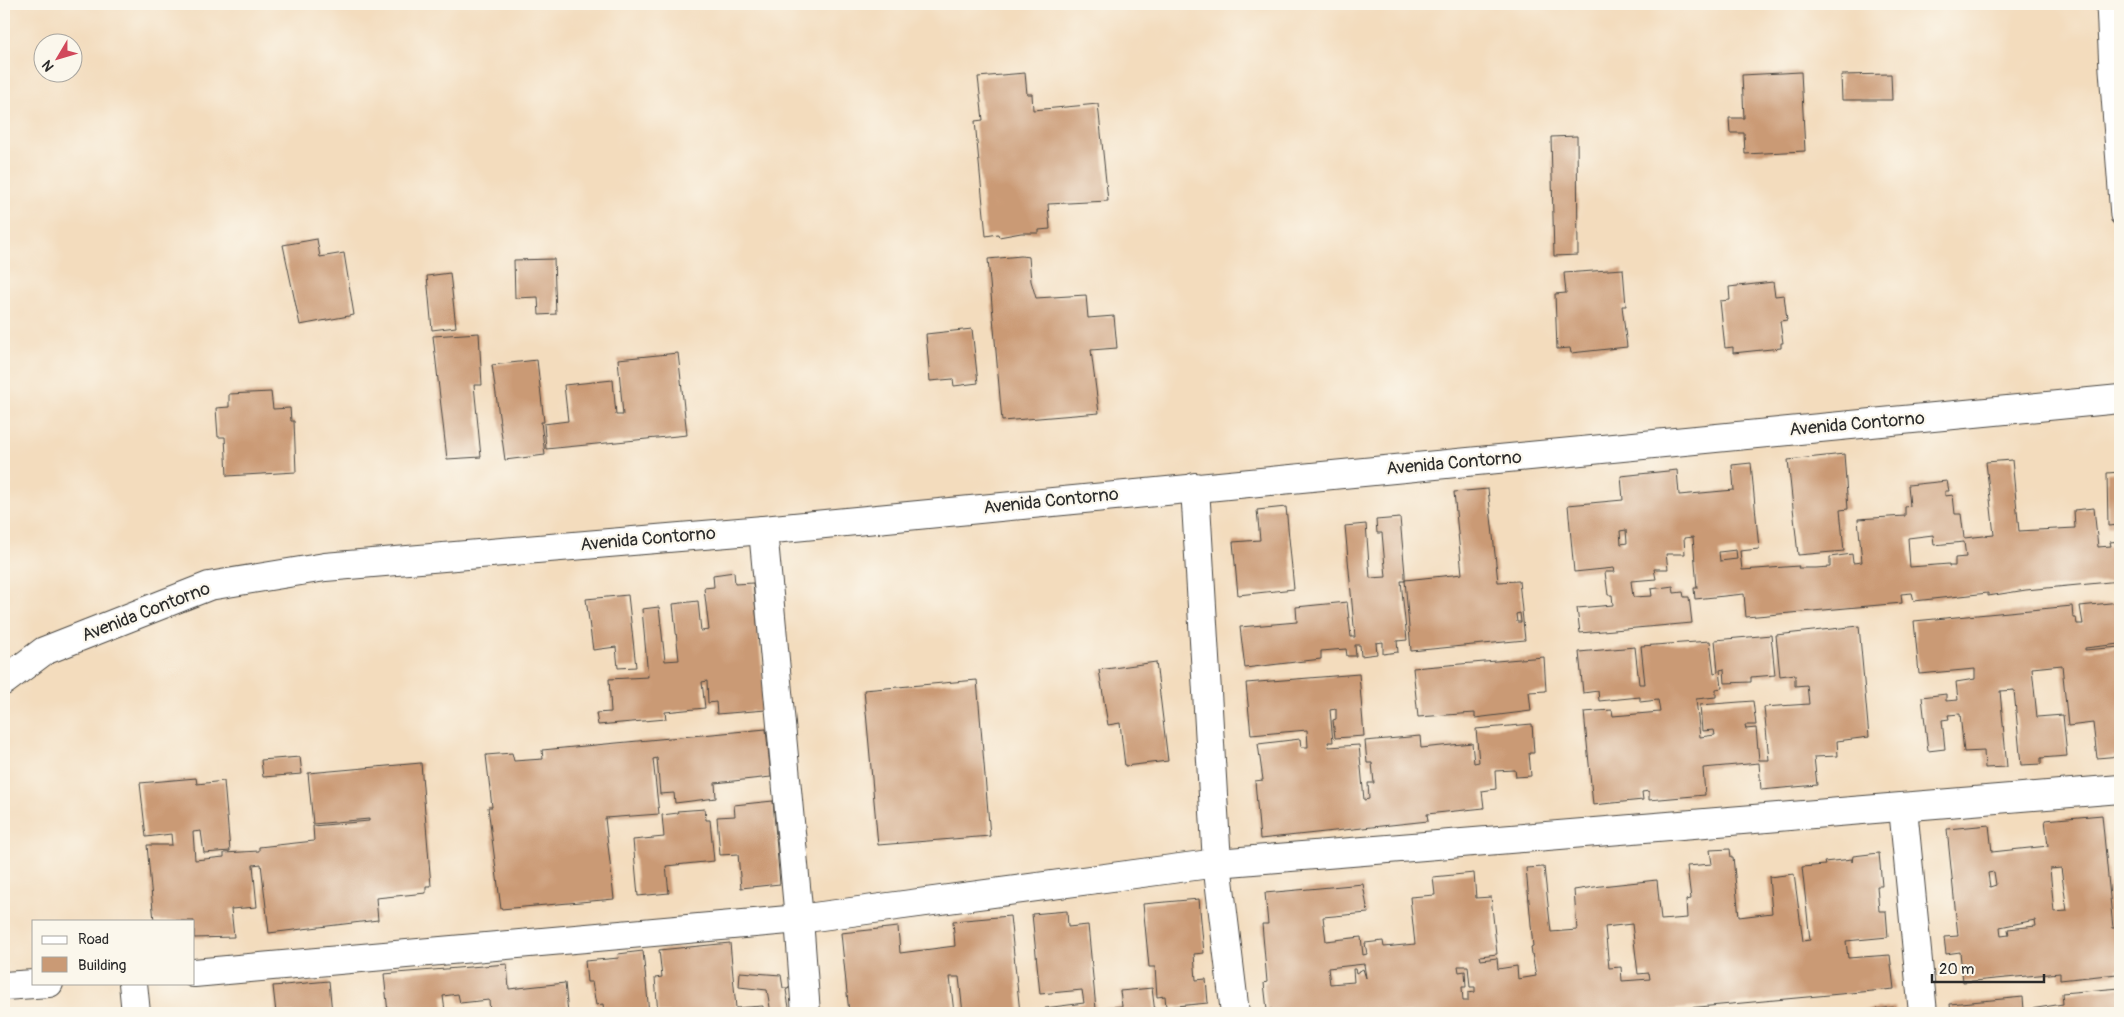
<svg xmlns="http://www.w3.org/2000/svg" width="2124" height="1017" font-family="Pangolin,sans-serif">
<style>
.building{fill:#ca9a75;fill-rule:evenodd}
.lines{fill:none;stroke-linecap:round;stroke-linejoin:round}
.service-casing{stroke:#494641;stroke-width:21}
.minor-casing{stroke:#494641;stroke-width:30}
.service{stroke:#fff;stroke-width:19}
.minor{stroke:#fff;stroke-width:28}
.labels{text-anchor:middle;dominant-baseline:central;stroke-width:4.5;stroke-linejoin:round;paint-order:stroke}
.street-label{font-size:18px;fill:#2b2b2b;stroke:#fbf7ec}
</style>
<rect width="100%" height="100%" fill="#fbf7ec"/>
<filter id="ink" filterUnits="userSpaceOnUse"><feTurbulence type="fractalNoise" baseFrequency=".02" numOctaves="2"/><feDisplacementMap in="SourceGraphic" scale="10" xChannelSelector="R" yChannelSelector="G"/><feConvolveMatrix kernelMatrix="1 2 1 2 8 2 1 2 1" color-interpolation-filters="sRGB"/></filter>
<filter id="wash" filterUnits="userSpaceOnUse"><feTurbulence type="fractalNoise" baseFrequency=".0096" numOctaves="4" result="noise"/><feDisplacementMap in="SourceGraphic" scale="20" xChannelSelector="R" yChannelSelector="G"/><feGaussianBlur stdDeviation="1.12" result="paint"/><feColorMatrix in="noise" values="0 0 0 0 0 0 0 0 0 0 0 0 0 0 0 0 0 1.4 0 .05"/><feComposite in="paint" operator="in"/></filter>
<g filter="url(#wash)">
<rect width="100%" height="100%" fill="#f3dcbd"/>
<g id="blocks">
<!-- building -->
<g class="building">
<path d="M1801,72L1805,151L1745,154L1744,133H1730L1729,118H1744L1742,75Z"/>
<path d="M1025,73L1027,94H1032L1033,110L1098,104L1108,201L1048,204L1050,229L1039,230V233H1021L999,237L998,234L986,236L975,121L983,120L978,77Z"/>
<path d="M1891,74L1892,100H1842L1841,75Z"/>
<path d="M1577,136L1578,255L1554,256L1551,137Z"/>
<path d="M317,239L320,257L344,253L354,315L300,325L283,245Z"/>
<path d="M1021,256L1029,257L1031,281L1036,298L1086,295L1088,318L1114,316L1117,348L1091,350L1099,413L1002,421L988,259Z"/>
<path d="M554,259L556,314L539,315L538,297L515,298L514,260Z"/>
<path d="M1623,269L1626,306H1622L1627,347L1571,353L1570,348L1557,349L1555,294L1566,293L1564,273Z"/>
<path d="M450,273L456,327L432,330L427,276Z"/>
<path d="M1773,282L1775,296L1784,295L1787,320L1780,321L1783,343H1781V348L1733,353V347L1725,348L1720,301L1730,300L1729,287Z"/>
<path d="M972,329L978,383L954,386L953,379L930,381L926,334Z"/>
<path d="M479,333L482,385H474L481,457L447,459L433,336Z"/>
<path d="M678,353L687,435L546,449L544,424L568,421L564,385L613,380L616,415H623L618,359Z"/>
<path d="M537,360L544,422H541L545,455L505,460L492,365Z"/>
<path d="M271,392L273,409L290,408L291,421H294L296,472L227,476L225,437H218L216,408L229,407V394Z"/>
<path d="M1844,454L1848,509L1840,510L1844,551L1798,555L1788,460Z"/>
<path d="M2012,460L2019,531L2075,528L2074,510L2094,508L2098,547L2111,546L2110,542L2120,541V581L2026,590L1988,596V593L1914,601L1912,593L1901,594L1902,603L1746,617L1744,594L1695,599L1694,588H1697L1693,537L1684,538L1685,554H1666L1668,569H1654L1656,579L1631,581L1633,597L1652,596L1651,589L1673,586L1674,593L1683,592L1684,597H1689L1692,623L1580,633L1577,608L1613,605L1612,595H1608L1605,572H1615L1614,568L1574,572L1568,505L1623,500L1621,476L1677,470L1679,495L1734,490L1732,465L1751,463L1759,549L1740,551L1742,570L1799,566L1798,568H1816L1830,567V557L1852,554L1853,563L1862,562L1858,519L1905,516V507L1910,506L1908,485L1947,481L1949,491H1945V496L1953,495L1955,514H1961L1964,538L1994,535L1986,462ZM1626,530L1627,543L1621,544L1620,531ZM1933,535L1934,545L1964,542L1966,557L1955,558V566H1949V564L1910,567L1908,538ZM1736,550L1737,559L1720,561L1719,552Z"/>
<path d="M2120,472V525L2108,526L2107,473Z"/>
<path d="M1488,489L1498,582L1519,581L1525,640L1411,651L1405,580L1462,574L1454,492ZM1520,613L1521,622H1517L1516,614Z"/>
<path d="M1286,507L1294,589L1238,595L1233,542L1260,540L1257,510Z"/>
<path d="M1400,518L1405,574V581H1401L1407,640L1397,641L1398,652L1383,654V642L1376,643L1377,654L1361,656L1360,645H1355L1356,656H1347L1346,649L1321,651V659L1245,668L1240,627L1297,622L1296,607L1347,602L1351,637H1355L1345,526L1366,524L1370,578L1386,577L1382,533H1377L1376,520Z"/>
<path d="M734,572L735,584L753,583L766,710L717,714L716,702L708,703L707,681L702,682L705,708L665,712L666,719L598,725L596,713L611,712L609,679L648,677L642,609L659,607L665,661L679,660L673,604L698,601L701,631L709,630L704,588L714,587L713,575Z"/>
<path d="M628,595L636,667L618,668L616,647L593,650L586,599Z"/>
<path d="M2120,602V644L2085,648V650L2120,647V756L2097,758L2093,723L2068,726L2062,665L2032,668L2037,717L2063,715L2067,756L2041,758V764L2021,765L2014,690L2000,691L2007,767L1985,768L1984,751L1964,752L1960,714L1948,715L1949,719L1942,720L1945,749L1928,751L1922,697L1946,694V701L1958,700L1956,682L1975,679V669L1919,674L1914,621L2072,606L2073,618H2076L2077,624H2083L2080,606Z"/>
<path d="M1859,626L1869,737L1837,741L1838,756L1814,757L1817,785L1761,790L1759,763L1703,768L1705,795L1649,800V791L1642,792L1643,800L1593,805L1584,712L1612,710L1613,716L1660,712L1658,700L1640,702V697L1599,701L1598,691L1583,693L1579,652L1635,647L1639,684H1645L1641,646L1710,641L1714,673L1718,672L1715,640L1771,635L1775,675L1751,677V682L1725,683L1724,669L1720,670L1722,688L1716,689V697L1696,699L1700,737L1715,735L1714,730L1702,731L1700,705L1753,701L1756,725H1745L1746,729L1756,728L1759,760H1769L1764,707L1809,704L1807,685L1795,686V674L1780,676L1776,635Z"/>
<path d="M1544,657L1546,691L1529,692L1531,711L1475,718V713L1418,717L1413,668Z"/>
<path d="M1156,662L1168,761L1125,766L1120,723L1108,725L1099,670Z"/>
<path d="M1359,674L1364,736L1335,738L1333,720L1336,719V709L1330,710L1333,742H1328L1329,747L1359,745L1364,800L1369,799L1368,783H1374L1372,763H1367L1365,741L1420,736L1421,748L1472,743L1474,763L1479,762L1476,729L1532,724L1534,753H1529L1531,776L1516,777L1515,770L1495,771L1496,789L1482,791L1484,808L1427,814L1428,821L1260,839L1255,781L1263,780L1258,744L1300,739L1301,747H1308L1307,730L1251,735L1246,683Z"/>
<path d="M977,680L990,836L878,845L864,690Z"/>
<path d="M766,729L771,777L715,783L716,798L675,803L674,793L660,794L657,758L653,759L659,814L605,818L614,899L501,909L488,807H492L486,755L512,753L514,761L543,759L542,750Z"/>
<path d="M300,757L302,774L263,777L261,760Z"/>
<path d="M421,763L431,886H426V893L376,898L378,920L269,933L261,864L253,865L257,907L231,909L234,937L194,938V921H154L147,845H172L171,834L146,837L140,783L196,778L197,784L224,781L230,851L204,853L201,831L193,832L195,860L224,857V853L259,851V847L314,841L313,826L369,821V819L313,824L308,773Z"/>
<path d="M773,801L780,884L741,888L738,854L720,855L717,817L735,816L734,805Z"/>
<path d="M705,809L706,820H710L714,861L666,866L669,893L638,896L633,840L664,837L662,815L678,813L677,811Z"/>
<path d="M2102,815L2113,928H2120V967L2117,968V974L2060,980V973L1963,982L1960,952L1946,954L1944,937L1958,936L1947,829L1989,825L1992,852L2048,846L2045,820ZM2061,868L2067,911L2054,912L2050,869ZM1994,872L1996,885L1990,887L1988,873ZM2035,920L2036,926L2008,929L2009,935L2001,936L2000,927Z"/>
<path d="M1730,849L1731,857H1733L1739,917L1772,913L1769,877L1794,874L1803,941L1810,940L1802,867L1825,865L1824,862L1852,859V862L1853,856L1879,853L1882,886H1877L1879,911H1886L1888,937L1846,941L1848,958L1890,955L1894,989L1634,1013H1272V1009L1267,1010L1264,983L1267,982L1262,924H1268L1265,893L1363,884L1368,913L1323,917L1326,941L1361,937L1363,955L1367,954L1365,943L1383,941L1384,947L1415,944L1410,897L1435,895L1433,877L1474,873L1476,898L1491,897L1497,954L1480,956L1481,960L1497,958L1498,969L1517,966L1518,979L1536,976L1531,948L1533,947L1526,868L1544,867L1551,932L1577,930L1574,890L1601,886L1657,880L1661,920L1687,918L1686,900L1691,899L1687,866L1712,864L1710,850ZM1632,924L1638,974L1649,973L1650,979L1622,981L1621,967L1609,968L1605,927ZM1364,964L1366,978L1363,969L1356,973L1355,969H1353L1354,982L1330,984L1328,968ZM1458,966H1468L1470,987H1475V992L1468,993V1001H1463L1462,987H1466L1465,971L1459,972Z"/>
<path d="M1199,899L1204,953L1194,954L1196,980L1206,979L1208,1003L1166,1007L1165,996L1157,997L1155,967H1149L1143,904Z"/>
<path d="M1067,911L1068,927L1088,925L1096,1009L1122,1006L1120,991L1152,988L1155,1013H1046L1045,1008L1084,1003L1082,990L1040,994L1032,914Z"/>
<path d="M1010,916L1020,1013H963L959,977H950L954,1013H849L841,933L898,927L900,953L955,946L953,921Z"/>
<path d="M730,943L736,1008L763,1006V1013H658L655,978L662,977L659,950Z"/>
<path d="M643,951L649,1013H604L603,1004L596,1005L592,982H587L585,961L619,958L618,954Z"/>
<path d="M507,964L509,989L565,983L568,1013H490L489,1000L460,1003L458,994L443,996L445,1011L462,1009V1013H388L384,974Z"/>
<path d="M740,972L781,975L783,988H789L786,990L790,1013H771L767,990L739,987Z"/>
<path d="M329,981L332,1013H276L273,986Z"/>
<path d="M2120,988V1013H1951L1950,1004L2023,997L2024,1010L2063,1004L2062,993Z"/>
<path d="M1895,1007L1896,1013H1851V1012Z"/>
<path d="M1193,1008L1194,1013H1155V1012Z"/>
</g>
</g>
</g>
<g filter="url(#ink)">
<use href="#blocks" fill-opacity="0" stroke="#494641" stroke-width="1"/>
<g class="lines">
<!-- service casing -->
<g class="service-casing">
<path id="service" d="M2106,4L2109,70L2120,216"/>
</g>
<!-- minor casing -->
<g class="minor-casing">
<g id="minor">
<path d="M1195,487L1217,863L1235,1013"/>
<path d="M763,530L799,919L806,1013"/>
<path d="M4,681L44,651L209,586L325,567L763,530L2120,399"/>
<path d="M1903,808L1923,1013"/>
<path d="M194,973L799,919L1217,863L2120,789"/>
<path d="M133,983L136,1013"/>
<path d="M4,986L49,983"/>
</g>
</g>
<!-- service -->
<use href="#service" class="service"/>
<!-- minor -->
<use href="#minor" class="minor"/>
</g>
</g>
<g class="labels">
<!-- street labels -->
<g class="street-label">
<text transform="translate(1857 424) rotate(-5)">Avenida Contorno</text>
<text transform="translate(1454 463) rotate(-5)">Avenida Contorno</text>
<text transform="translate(1051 501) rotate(-6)">Avenida Contorno</text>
<text transform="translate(648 539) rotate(-5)">Avenida Contorno</text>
<text transform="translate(146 612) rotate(-21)">Avenida Contorno</text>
</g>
</g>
<!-- margin -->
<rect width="2124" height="1017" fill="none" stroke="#fbf7ec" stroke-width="20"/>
<!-- legend -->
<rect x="32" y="920" width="162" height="65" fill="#fbf7ec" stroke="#a8a59f"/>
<rect x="42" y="936" width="25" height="8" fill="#ffffff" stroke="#a8a59f"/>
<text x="78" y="944" font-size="15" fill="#2b2b2b">Road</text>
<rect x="42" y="957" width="25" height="15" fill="#ca9a75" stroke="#a8a59f"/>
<text x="78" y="970" font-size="15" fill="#2b2b2b">Building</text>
<!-- north arrow -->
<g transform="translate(58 58) rotate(232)"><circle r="24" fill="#fbf7ec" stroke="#a8a59f"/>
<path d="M0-4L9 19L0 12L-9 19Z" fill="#d1495b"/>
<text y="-8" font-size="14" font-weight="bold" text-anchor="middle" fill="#2b2b2b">N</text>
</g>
<!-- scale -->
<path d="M1932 974v8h112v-8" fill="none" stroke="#2b2b2b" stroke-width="2.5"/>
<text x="1939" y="974" font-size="15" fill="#2b2b2b" stroke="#fbf7ec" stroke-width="4" paint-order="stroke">20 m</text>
</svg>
